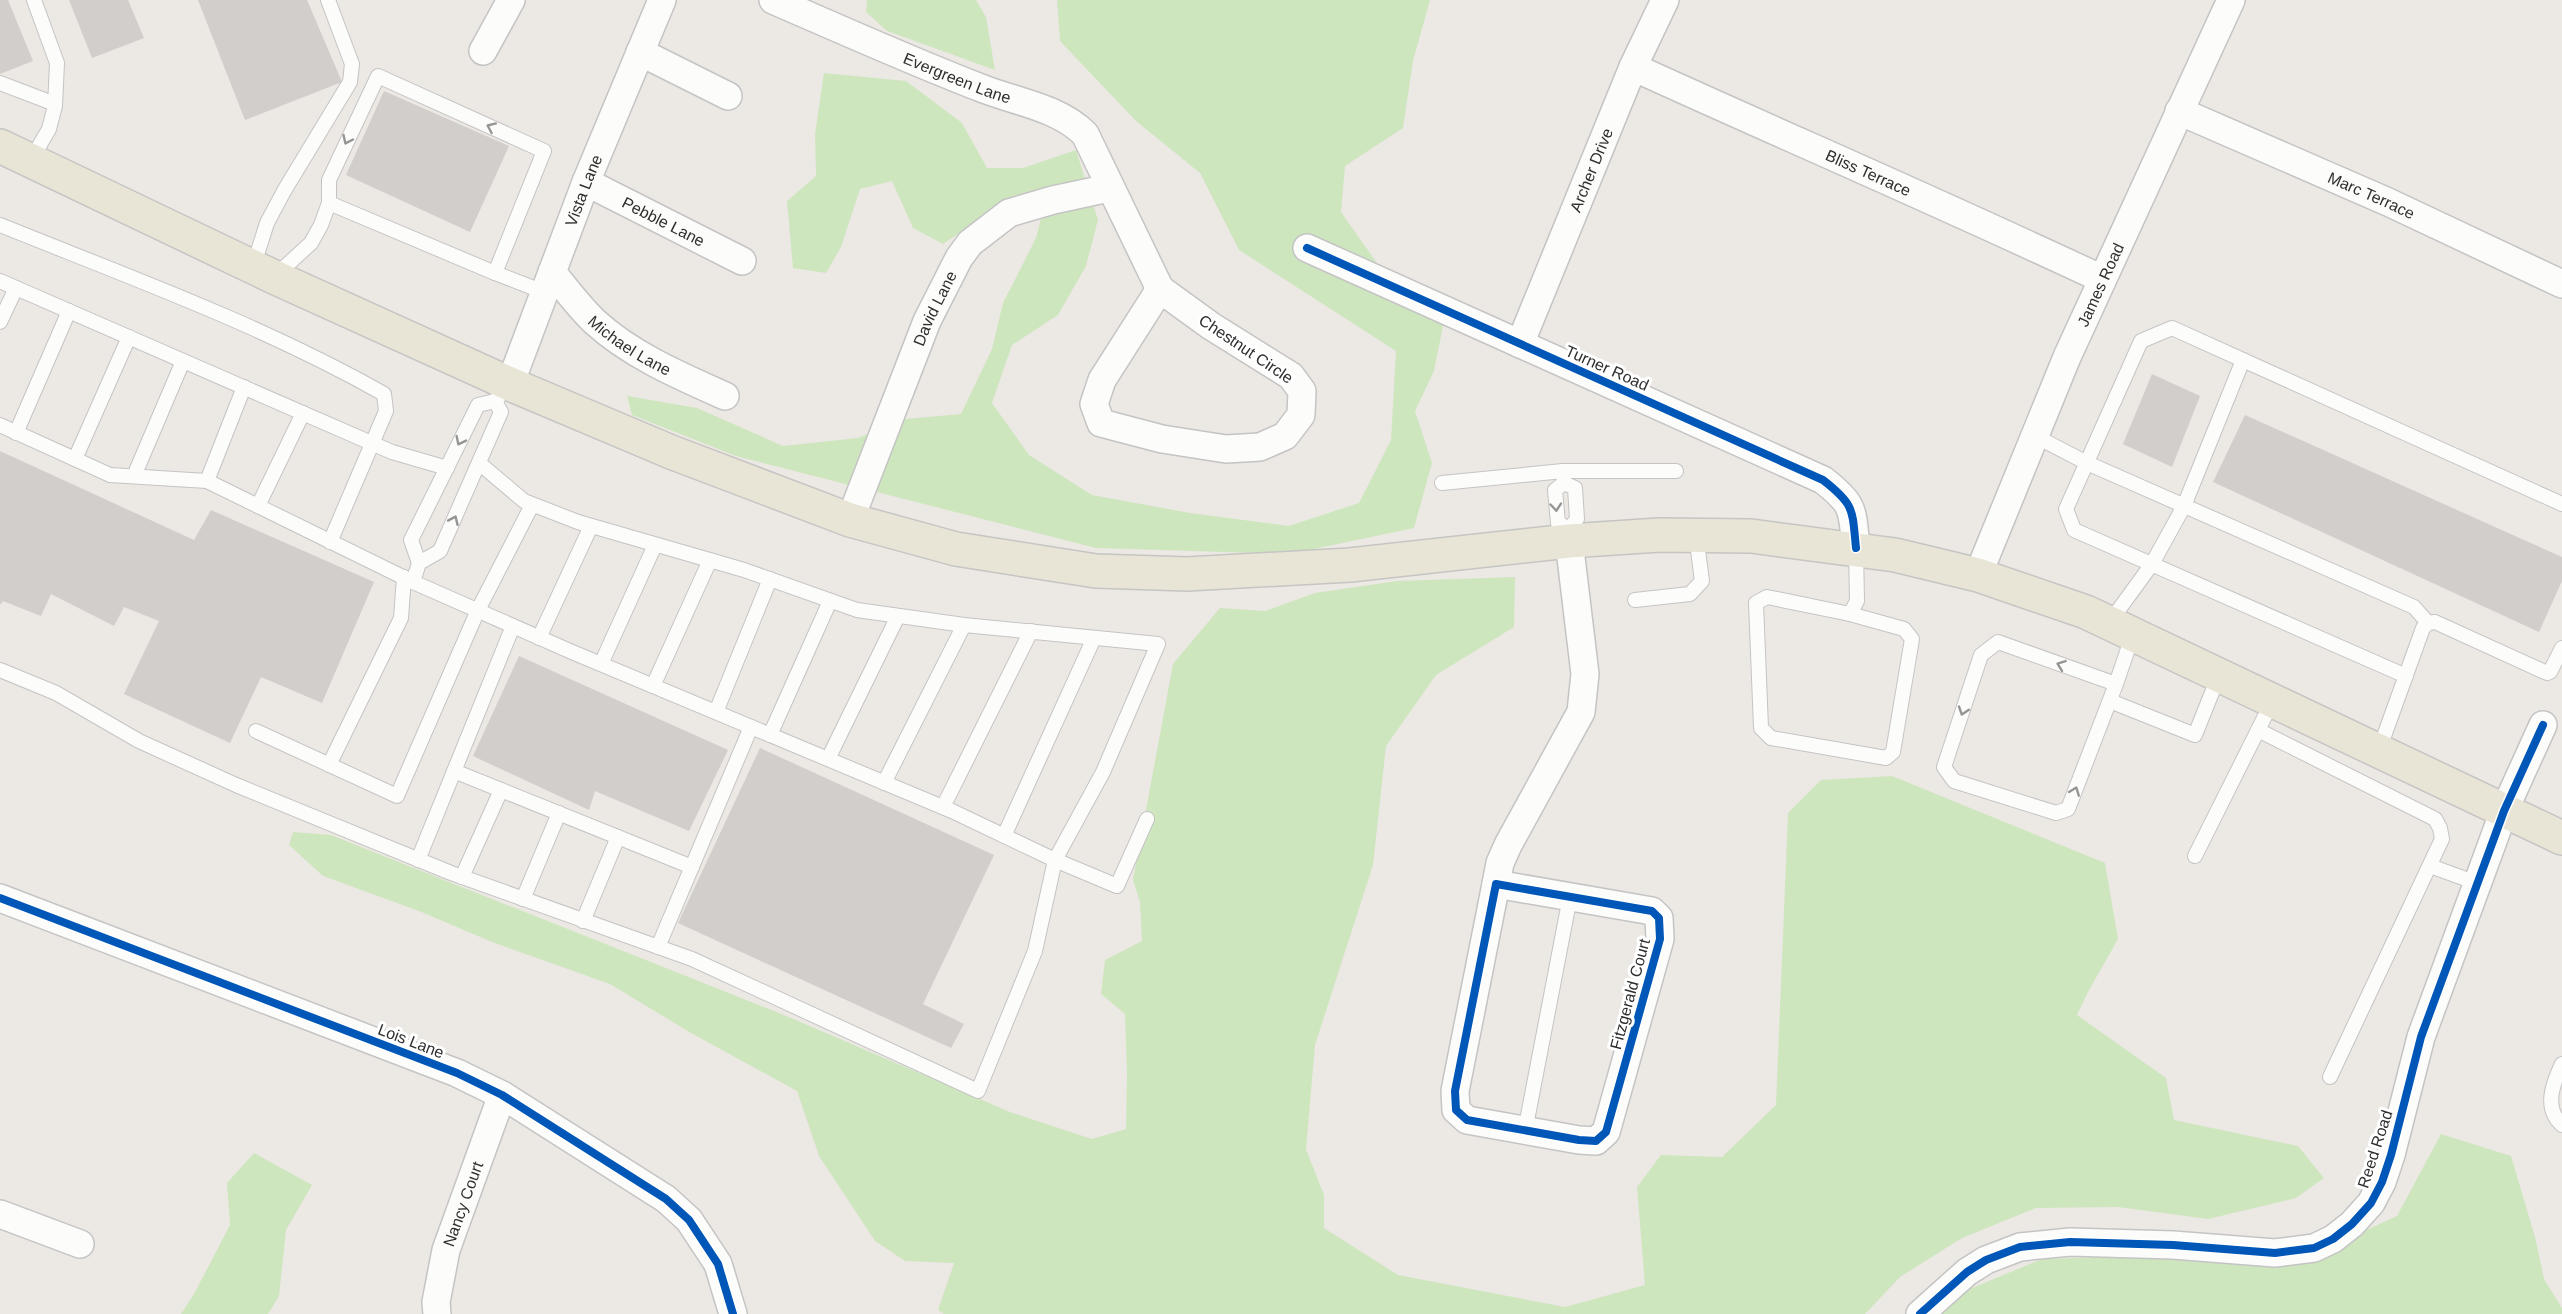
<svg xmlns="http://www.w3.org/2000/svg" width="2562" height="1314" font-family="Helvetica,sans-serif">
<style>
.green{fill:#cee6be}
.building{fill:#d1cecb}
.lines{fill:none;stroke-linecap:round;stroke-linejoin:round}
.service-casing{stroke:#c5c4c5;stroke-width:16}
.minor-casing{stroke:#c5c4c5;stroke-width:30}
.primary-casing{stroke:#c6c5c4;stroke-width:36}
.service{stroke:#fcfcfb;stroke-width:14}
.minor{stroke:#fcfcfb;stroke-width:27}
.primary{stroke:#e8e4d6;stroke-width:33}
.cycleway-casing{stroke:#fff;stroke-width:11}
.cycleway{stroke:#0057b8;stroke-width:8}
.oneway{stroke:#959594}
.labels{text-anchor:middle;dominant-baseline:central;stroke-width:6;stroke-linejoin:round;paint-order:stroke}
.street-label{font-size:16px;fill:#2e2e2e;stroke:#fff}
</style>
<rect width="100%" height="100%" fill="#ece8e4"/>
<!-- green -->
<g class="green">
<path d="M867,0H976L986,17L995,70L887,31L866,12Z"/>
<path d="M1057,0H1430L1413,61L1403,128L1345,166L1341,212L1381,269L1443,326L1434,371L1415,411L1432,463L1414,528L1290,554L1096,548L736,456L632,415L627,396L697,408L783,446L858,438L905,419L961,414L992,349L1003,303L1036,238L1047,195L993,210L943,244L913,228L892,181L860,189L841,247L826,273L793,268L787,201L816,176L815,134L824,73L906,81L962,123L987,168H1023L1076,150L1098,220L1086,266L1058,315L1012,345L992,403L1029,455L1092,495L1190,513L1289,526L1359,503L1391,440L1396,351L1239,250L1200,173L1136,121L1060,41Z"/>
<path d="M1515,577L1514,627L1436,675L1386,746L1373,865L1315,1045L1306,1149L1324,1195V1228L1398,1275L1565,1307L1645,1285L1637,1187L1661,1155L1722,1157L1776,1105L1788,813L1821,780L1892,776L2105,863L2118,939L2088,992L2077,1015L2166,1078L2174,1120L2298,1146L2324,1178L2296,1198L2208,1219L2118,1207L2036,1208L1962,1238L1900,1277L1865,1314H944L938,1310L954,1263L905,1261L875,1241L819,1156L797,1091L691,1033L610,984L492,942L419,911L323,876L289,845L293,832L331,835L784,1015L1010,1112L1092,1139L1126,1129L1127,1073L1125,1014L1101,994L1105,960L1142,941L1140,902L1133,880L1173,664L1220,608L1265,611L1315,593L1397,581Z"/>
<path d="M2441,1134L2511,1156L2535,1237L2544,1279L2562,1308V1314H1938L1960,1293L2042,1259L2170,1255L2308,1257L2397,1216Z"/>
<path d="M254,1153L312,1185L286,1230L279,1296L268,1314H181L194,1294L230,1225L227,1183Z"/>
</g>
<!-- building -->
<g class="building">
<path d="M0,0H8L33,61L0,74Z"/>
<path d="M69,0H128L144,38L92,58Z"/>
<path d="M198,0H307L342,82L245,120Z"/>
<path d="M384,91L509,146L470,232L346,175Z"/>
<path d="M2152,374L2200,396L2172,467L2123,444Z"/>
<path d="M2245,415L2562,557V581L2539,632L2213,482Z"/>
<path d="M0,451L194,540L211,510L374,582L322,703L261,677L230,743L124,694L159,621L124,607L114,626L51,594L41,616L3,601L0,605Z"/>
<path d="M519,656L728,750L689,831L595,791L589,810L473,756Z"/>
<path d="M760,748L994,855L923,1004L964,1024L951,1048L678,923Z"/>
</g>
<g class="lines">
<!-- service casing -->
<g class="service-casing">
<g id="service">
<path d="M0,83L55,104"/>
<path d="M31,160L49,129L55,106L57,63L34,0"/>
<path d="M329,203L495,273"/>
<path d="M0,225C129,277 262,325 384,394L386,411L330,542"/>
<path d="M253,267L267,223L284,191L350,82L352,64L328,0"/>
<path d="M275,276L311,243L321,225L329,203V180L378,76L544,151L495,273L544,292"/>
<path d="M0,281L392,452L447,468"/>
<path d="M0,322L16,288"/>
<path d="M0,425L110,475L207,481L413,582"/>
<path d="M16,433L69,311"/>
<path d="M2035,436L2087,463L2414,607L2428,623"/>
<path d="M75,459L129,337"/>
<path d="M479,463L524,501L578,522L744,570L857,610L964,625L1158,644L1103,772L1055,860L1117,886L1147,819"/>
<path d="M1563,471H1676"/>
<path d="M134,476L183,361"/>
<path d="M207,481L244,387"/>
<path d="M1442,483L1563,471L1564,483"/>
<path d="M1564,483L1575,488L1577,519L1569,529V539"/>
<path d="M1564,483L1555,490L1558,523L1569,529"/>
<path d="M258,506L303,413"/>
<path d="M419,563L440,551L501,412L495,401"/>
<path d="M1767,597L1850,614L1904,629L1912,639L1893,752L1886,758L1771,738L1761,728L1756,603Z"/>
<path d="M1635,600L1690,594L1702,581L1696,535"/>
<path d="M1850,614L1857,601L1856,550"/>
<path d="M2109,623L2152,564L2184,506L2243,360"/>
<path d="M539,638L591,526"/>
<path d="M601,664L655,545"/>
<path d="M0,670L56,693L139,741L236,785L451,873L692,959L978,1091L1035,951L1055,860L952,811L572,652L413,582L419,563L411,540L478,405L495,401L510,384"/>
<path d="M2406,676L2074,530L2066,509L2141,341L2172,328L2562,504"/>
<path d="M2116,684L1998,642L1981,655L1944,767L1954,781L2056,813L2068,809L2116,684L2133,634"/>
<path d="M653,686L710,560"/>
<path d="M2110,701L2195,735L2219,675"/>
<path d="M716,712L770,579"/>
<path d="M2258,730L2435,819L2440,828L2442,839L2330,1077"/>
<path d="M256,731L397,796L478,610L532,505"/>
<path d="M770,735L830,601"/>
<path d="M2379,750L2423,628L2428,623L2435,622L2547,673L2550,672L2562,648"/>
<path d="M828,759L898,616"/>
<path d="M329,765L401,618L404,577"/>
<path d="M454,771L692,867"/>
<path d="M884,783L964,625"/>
<path d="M943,807L1031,631"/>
<path d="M1004,836L1094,638"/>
<path d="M2195,856L2273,700"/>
<path d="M418,860L513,626"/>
<path d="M2430,866L2477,883"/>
<path d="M462,877L501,790"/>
<path d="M523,899L559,813"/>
<path d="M583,921L618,837"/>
<path d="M658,947L751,727"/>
<path d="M2562,1064C2553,1083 2543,1108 2562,1125"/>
<path d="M1525,1131L1570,897"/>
</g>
</g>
<!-- minor casing -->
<g class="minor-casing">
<g id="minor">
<path id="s1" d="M773,0C842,30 911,61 981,88C1016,102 1058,107 1085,134L1160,289"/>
<path d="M483,51L511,0"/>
<path d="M640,52L728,96"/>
<path id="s2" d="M1633,67C1789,138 1947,206 2102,279"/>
<path id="s3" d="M2179,111L2388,202L2562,284"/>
<path id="s4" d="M586,182L742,261"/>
<path d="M1307,248L1823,480C1855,505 1852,509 1856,548"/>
<path id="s5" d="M552,272C566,289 579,307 595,322C631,355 680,376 725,396"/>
<path d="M1160,289L1211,326L1291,376L1302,391L1301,415L1285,436L1260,447L1226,449L1162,439L1101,423L1094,404L1102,380Z"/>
<path id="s6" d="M1520,344L1633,67L1665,0"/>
<path id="s7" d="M510,384L586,182L662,0"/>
<path id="s8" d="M850,520L927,321L959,258L970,243L1009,213L1053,200L1109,188"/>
<path id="s9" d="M1978,575L2067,357L2231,0"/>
<path d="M1496,884L1652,911L1659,918L1660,939L1606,1132L1596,1141L1579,1140L1467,1120L1456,1110L1455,1091Z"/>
<path d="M1496,884L1500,863L1508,845L1581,712L1585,674L1569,541"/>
<path d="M0,898L457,1073L502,1095L666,1199L689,1220L718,1264L733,1314"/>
<path d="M0,1214L80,1244"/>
<path id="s10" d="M437,1314L436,1302L446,1250L502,1095"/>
<path d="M1920,1314L1967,1272L1986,1260L2020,1247L2070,1242L2173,1245L2275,1253L2314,1248L2333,1239L2352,1224L2371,1203L2382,1182L2391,1155L2421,1037L2504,811L2543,725"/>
</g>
</g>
<!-- primary casing -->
<g class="primary-casing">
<path id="primary" d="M0,146L274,277L510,384L671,452L850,520L956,549L1096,571L1187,574L1350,565L1569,541L1659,535L1751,536L1895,555L1978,575L2086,612L2562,838"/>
</g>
<!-- service -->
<use href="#service" class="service"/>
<!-- minor -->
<use href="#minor" class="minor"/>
<!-- primary -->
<use href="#primary" class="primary"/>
<!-- cycleway casing -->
<g class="cycleway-casing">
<g id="cycleway">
<path d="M1307,248L1823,480C1855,505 1852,509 1856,548"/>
<path d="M1496,884L1652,911L1659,918L1660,939L1606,1132L1596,1141L1579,1140L1467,1120L1456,1110L1455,1091Z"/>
<path d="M0,898L457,1073L502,1095L666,1199L689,1220L718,1264L733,1314"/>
<path d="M1920,1314L1967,1272L1986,1260L2020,1247L2070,1242L2173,1245L2275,1253L2314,1248L2333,1239L2352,1224L2371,1203L2382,1182L2391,1155L2421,1037L2504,811L2543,725"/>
</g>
</g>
<!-- cycleway -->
<use href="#cycleway" class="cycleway"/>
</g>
<!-- one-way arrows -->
<defs><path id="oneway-chevron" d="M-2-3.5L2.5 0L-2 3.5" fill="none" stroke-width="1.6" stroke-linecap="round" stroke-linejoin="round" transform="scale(1.5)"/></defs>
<g class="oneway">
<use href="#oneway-chevron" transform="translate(491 127) rotate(-156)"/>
<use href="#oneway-chevron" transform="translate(347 140) rotate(115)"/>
<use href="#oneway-chevron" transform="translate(460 441) rotate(116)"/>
<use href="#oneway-chevron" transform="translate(1556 507) rotate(85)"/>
<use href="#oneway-chevron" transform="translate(454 520) rotate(-66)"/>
<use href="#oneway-chevron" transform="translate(2061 665) rotate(-160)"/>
<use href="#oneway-chevron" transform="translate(1963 711) rotate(108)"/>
<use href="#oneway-chevron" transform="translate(2075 791) rotate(-69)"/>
</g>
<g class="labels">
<!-- street labels -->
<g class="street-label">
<text stroke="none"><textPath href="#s1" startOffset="200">Evergreen Lane</textPath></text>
<text stroke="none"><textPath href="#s6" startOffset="188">Archer Drive</textPath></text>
<text stroke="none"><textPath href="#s2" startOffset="258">Bliss Terrace</textPath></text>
<text stroke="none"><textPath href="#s7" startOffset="207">Vista Lane</textPath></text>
<text stroke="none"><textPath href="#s3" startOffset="210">Marc Terrace</textPath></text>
<text stroke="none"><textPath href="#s4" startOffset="87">Pebble Lane</textPath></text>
<text stroke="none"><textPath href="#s9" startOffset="315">James Road</textPath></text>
<text stroke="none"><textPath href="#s8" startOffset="228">David Lane</textPath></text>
<text stroke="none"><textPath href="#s5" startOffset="108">Michael Lane</textPath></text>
<text transform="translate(1246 349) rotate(34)">Chestnut Circle</text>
<text transform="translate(1607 368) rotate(24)">Turner Road</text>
<text transform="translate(1630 994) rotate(-75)">Fitzgerald Court</text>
<text transform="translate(411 1041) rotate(21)">Lois Lane</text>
<text transform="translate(2375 1149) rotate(-72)">Reed Road</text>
<text stroke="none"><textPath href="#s10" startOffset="114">Nancy Court</textPath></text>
</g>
</g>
</svg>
